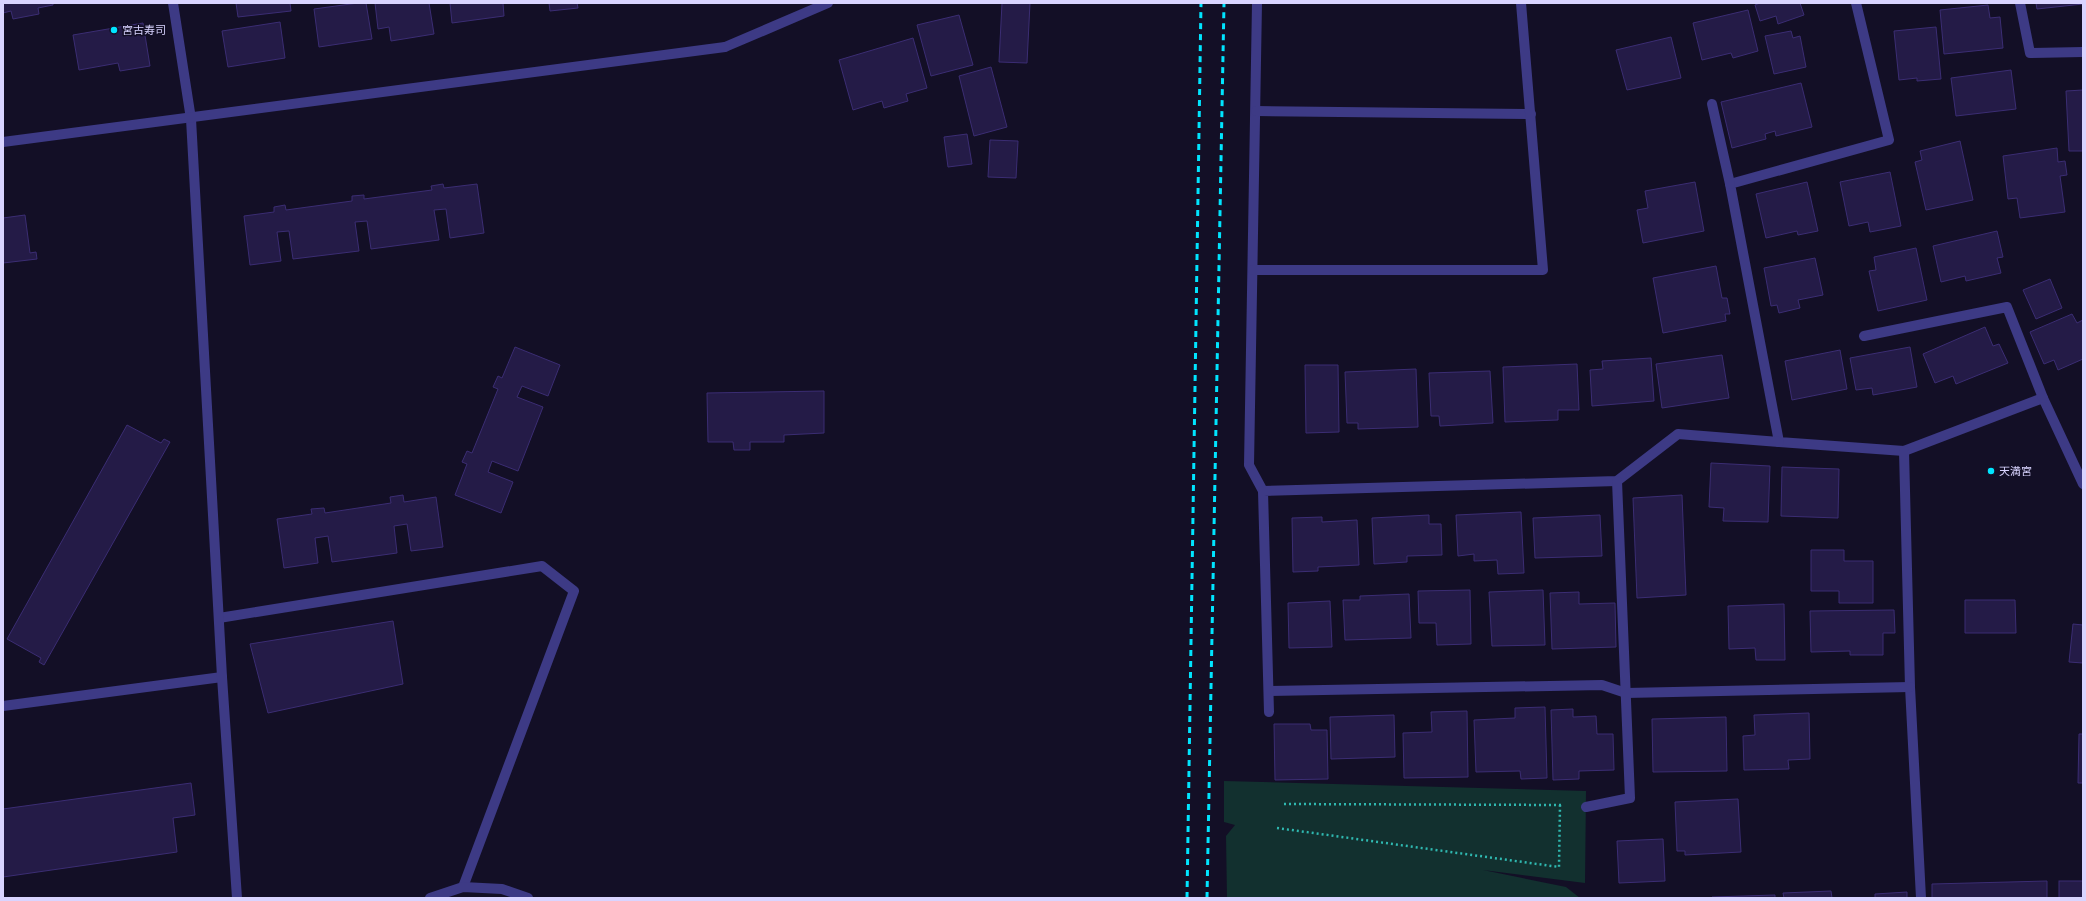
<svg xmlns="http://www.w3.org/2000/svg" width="2086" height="901" font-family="Quicksand,'Noto Sans JP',sans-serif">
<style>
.green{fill:#12302f}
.building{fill:#241b47;stroke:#3b2d73}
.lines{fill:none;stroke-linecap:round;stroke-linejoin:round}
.path{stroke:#2fb8b0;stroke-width:2.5;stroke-dasharray:2 3;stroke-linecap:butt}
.minor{stroke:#3d3a85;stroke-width:10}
.tertiary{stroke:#3d3a85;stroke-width:10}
.rail{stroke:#00e5ff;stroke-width:3;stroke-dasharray:6 5;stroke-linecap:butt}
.poi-dot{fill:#00e5ff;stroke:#130f26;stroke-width:1.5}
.labels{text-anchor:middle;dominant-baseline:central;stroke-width:3;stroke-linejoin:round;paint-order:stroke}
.poi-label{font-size:11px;fill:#d9d4ff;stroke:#130f26;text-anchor:start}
</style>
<rect width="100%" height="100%" fill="#130f26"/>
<!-- green -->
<path class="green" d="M1224,781L1586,791L1585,883L1483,870L1566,887L1580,898H1227L1226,836L1235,825L1224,822Z"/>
<!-- building -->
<g class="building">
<path d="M3,3H53V5L38,8L39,14L13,19L11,11L3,13Z"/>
<path d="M236,3H290L291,11L238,17Z"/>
<path d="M358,3H366L372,39L319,47L314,9Z"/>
<path d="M375,3H429L434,34L391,41L389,27L378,29Z"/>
<path d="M450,3H503L504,16L452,23Z"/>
<path d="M549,3H577L578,8L550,11Z"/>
<path d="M1002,3H1030L1027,63L999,62Z"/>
<path d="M1760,3H1800L1804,15L1778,24L1776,16L1760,21L1755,5Z"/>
<path d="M2036,3H2083V4L2037,9Z"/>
<path d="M1988,5L1990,18L2000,17L2003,48L1944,54L1940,10Z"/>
<path d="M1748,10L1758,51L1733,58L1731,53L1702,60L1693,23Z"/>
<path d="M959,15L973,65L931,76L917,25Z"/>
<path d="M280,22L285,58L228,67L222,31Z"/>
<path d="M143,23L150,66L120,71L118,63L79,70L73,35Z"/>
<path d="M1936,27L1941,79L1917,81V78L1899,80L1894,31Z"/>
<path d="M1791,31L1793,38L1800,36L1806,67L1774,74L1765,36Z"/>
<path d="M1671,37L1681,78L1627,90L1616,50Z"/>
<path d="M913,38L927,88L906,94L908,101L884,108L882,101L853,110L839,60Z"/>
<path d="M991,67L1007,127L974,136L959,76Z"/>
<path d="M2011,70L2016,109L1956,116L1951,78Z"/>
<path d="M1801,83L1812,127L1776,136L1775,131L1765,134L1766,139L1732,148L1721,102Z"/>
<path d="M2083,90V151H2069L2066,91Z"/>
<path d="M967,134L972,164L948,167L944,137Z"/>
<path d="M990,140L1018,141L1016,178L988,177Z"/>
<path d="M1960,141L1973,200L1926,210L1915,162L1922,160L1920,151Z"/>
<path d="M2057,148L2058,162L2065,161L2067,175L2060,176L2065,212L2020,218L2017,198L2008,199L2003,156Z"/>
<path d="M1890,172L1901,226L1870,232L1868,222L1849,226L1840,182Z"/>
<path d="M1695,182L1704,231L1643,243L1637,210L1648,208L1645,191Z"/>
<path d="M1807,182L1818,231L1798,235L1797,231L1766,238L1756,194Z"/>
<path d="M443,184L444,188L477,184L484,233L450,238L446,209L434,210L439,240L371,249L367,221L355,222L359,251L293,259L289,231L277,232L281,261L250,265L244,216L274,212V207L285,205L286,210L352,201V196L364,195V199L432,190L431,186Z"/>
<path d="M25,215L30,253L36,252L37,259L3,263V218Z"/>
<path d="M1997,231L2003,257L1997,258L2001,273L1966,281L1965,276L1941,282L1933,246Z"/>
<path d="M1916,248L1927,300L1878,311L1869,271L1876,270L1874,257Z"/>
<path d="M1815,258L1823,295L1798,300L1800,308L1779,313L1777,305L1771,306L1764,268Z"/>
<path d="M1716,266L1722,298H1727L1730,314H1725L1726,321L1663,333L1653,278Z"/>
<path d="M2050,279L2062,308L2036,319L2023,290Z"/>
<path d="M2072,314L2077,323L2083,320V359L2058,370L2054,360L2044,364L2030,332Z"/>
<path d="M1985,327L1993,346L1999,344L2008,363L1956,384L1953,376L1935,383L1923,354Z"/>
<path d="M515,347L560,365L548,396L522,386L517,397L543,407L518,471L492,461L488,472L513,482L501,513L455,495L467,464L462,462L467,451L472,453L498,389L493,387L498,376L502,378Z"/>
<path d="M1910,347L1917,387L1873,395L1872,388L1856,390L1850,358Z"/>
<path d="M1840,350L1847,389L1792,400L1785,361Z"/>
<path d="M1722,355L1729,398L1662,408L1656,364Z"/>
<path d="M1651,358L1654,401L1592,406L1590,370L1603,369L1602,361Z"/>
<path d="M1577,364L1579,410H1558V420L1505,422L1503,367Z"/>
<path d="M1305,365H1338L1339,432L1306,433Z"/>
<path d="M1416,369L1418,427L1358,429V423H1347L1345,372Z"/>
<path d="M1490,371L1493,423L1440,426L1439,416H1431L1429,373Z"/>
<path d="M824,391V433L784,435V442H750V450H734L733,442H708L707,393Z"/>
<path d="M127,425L161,443L164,439L170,442L44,665L39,662L41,658L7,639Z"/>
<path d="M1711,463L1770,466L1768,522L1723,521L1724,508L1709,507Z"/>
<path d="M1782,467L1839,469L1838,518L1781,516Z"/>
<path d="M403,495L404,502L436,497L443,547L411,551L407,524L394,526L397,553L332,562L328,536L315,538L318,563L284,568L277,519L312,514L311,509L324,508L325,513L391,503L390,497Z"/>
<path d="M1682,495L1686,595L1637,598L1633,498Z"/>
<path d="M1521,512L1524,573L1498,574L1497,560L1474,561V554L1458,556L1456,515Z"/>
<path d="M1429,515V524H1441L1442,555L1407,556V562L1374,564L1372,518Z"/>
<path d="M1600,515L1602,556L1535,558L1533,518Z"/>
<path d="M1322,517V522L1357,520L1359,565L1318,567V571L1293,572L1292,518Z"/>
<path d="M1811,550H1844V561H1873V603H1839V591H1811Z"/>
<path d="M1470,590L1471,644L1437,645L1436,623H1419L1418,591Z"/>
<path d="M1543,590L1545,645L1492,646L1489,592Z"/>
<path d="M1579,592V604L1615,603L1616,647L1552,649L1550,593Z"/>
<path d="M1409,594L1411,638L1345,640L1343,600H1360V596Z"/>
<path d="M1965,600H2015L2016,633H1965Z"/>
<path d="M1330,601L1332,647L1289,648L1288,603Z"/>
<path d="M1784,604L1785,660H1756L1755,648L1729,649L1728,606Z"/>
<path d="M1894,610L1895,633H1883V655H1850V651L1811,652L1810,611Z"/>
<path d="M393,621L403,684L268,713L250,644Z"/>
<path d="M2073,624L2083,625V663L2069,662Z"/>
<path d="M1545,707L1547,778L1521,779L1520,771L1476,772L1474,720L1515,718V708Z"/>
<path d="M1573,709V717L1596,716L1597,734H1613L1614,770L1579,771V779L1553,780L1551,710Z"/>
<path d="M1467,711L1468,777L1404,778L1403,733L1432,732L1431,712Z"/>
<path d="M1809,713L1810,759L1788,760L1789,769L1744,770L1743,736L1755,735L1754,715Z"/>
<path d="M1394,715L1395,757L1331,759L1330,717Z"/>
<path d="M1726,717L1727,771L1653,772L1652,719Z"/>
<path d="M1274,724H1310L1311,730H1327L1328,779L1275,780Z"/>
<path d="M2079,734H2083V783H2078Z"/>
<path d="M191,783L195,815L173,818L177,852L3,877V809Z"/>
<path d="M1738,799L1741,852L1685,855V851H1677L1675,802Z"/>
<path d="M1663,839L1665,881L1619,883L1617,841Z"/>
<path d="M2047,881V898H1932V884Z"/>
<rect x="2059" y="881" width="24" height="17"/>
<path d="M1831,891L1832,898H1784L1783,893Z"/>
<path d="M1907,892V898H1875V894Z"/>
<path d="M1775,895V898H1712V897Z"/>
</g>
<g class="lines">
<!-- path -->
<g class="path">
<path d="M1284,804L1561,805"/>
<path d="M1277,828L1559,867L1560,805"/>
</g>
<!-- minor -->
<g class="minor">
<path d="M1257,3L1249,465L1263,491"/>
<path d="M1856,3L1889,140L1730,184L1779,442L1904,451L2043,398L2083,484"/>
<path d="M2020,3L2030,53L2083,52"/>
<path d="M725,47L828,3"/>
<path d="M1712,104L1730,184"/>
<path d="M1256,111L1531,114"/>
<path d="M1253,270H1543L1521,3"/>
<path d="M1864,336L2007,307L2043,398"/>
<path d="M1904,451L1910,687L1921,898"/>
<path d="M219,618L542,566L574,591L463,887"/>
<path d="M1269,691L1602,685L1626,693L1910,687"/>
<path d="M3,706L222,677"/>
<path d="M1269,712L1263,491L1617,481L1678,434L1779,442"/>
<path d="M1586,807L1630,798L1617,481"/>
<path d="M430,898L463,887L502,889L528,898"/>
</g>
<!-- tertiary -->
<g class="tertiary">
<path d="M173,3L191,119L222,677L237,898"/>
<path d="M3,142L725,47"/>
</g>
<!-- rail -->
<g class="rail">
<path d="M1187,898L1201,3"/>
<path d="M1207,898L1224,3"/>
</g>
</g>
<!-- markers -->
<g class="poi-dot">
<circle cx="114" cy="30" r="4"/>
<circle cx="1991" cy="471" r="4"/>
</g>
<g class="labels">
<!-- poi labels -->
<g class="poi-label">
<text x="122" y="30">宮古寿司</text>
<text x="1999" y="471">天満宮</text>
</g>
</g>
<!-- border -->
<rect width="2086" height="901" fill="none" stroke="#d9d4ff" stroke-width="8"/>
</svg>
